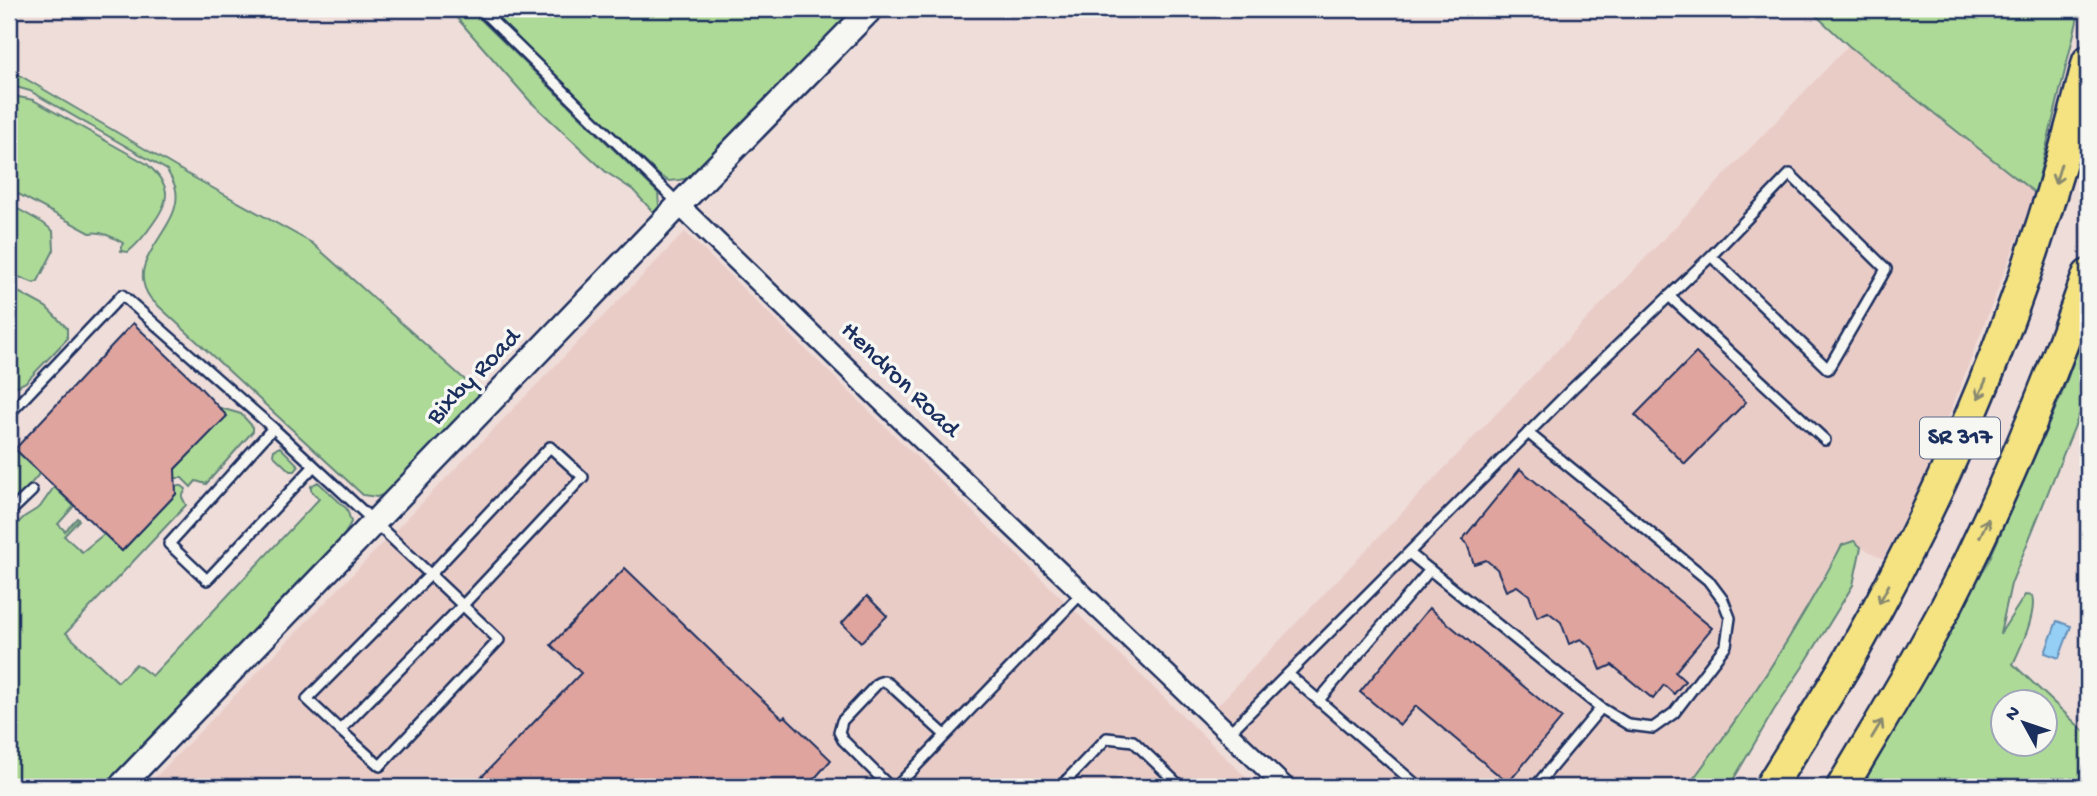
<svg xmlns="http://www.w3.org/2000/svg" width="2097" height="796" font-family="'Gochi Hand',sans-serif">
<style>
.built{fill:#eaccc7}
.green{fill:#aeda98;stroke:#64847b;stroke-width:2;fill-rule:evenodd}
.water{fill:#95cff5;stroke:#648fb9;stroke-width:2}
.building{fill:#dfa49e;stroke:#1b2f5e;stroke-width:2}
.lines{fill:none;stroke-linecap:round;stroke-linejoin:round}
.service-casing{stroke:#1b2f5e;stroke-width:14}
.minor-casing{stroke:#1b2f5e;stroke-width:23}
.tertiary-casing{stroke:#1b2f5e;stroke-width:28}
.primary-casing{stroke:#1b2f5e;stroke-width:35}
.service{stroke:#f6f6f2;stroke-width:9}
.minor{stroke:#f6f6f2;stroke-width:18}
.tertiary{stroke:#f6f6f2;stroke-width:23}
.primary{stroke:#f5e382;stroke-width:30}
.oneway{stroke:#888970}
.labels{text-anchor:middle;dominant-baseline:central;stroke-width:7;stroke-linejoin:round;paint-order:stroke}
.shield{fill:#f6f6f2;stroke:#5d6b8a;stroke-width:2}
.shield-label{font-size:24px;font-weight:bold;fill:#1b2f5e}
.street-label{font-size:26px;fill:#1b2f5e;stroke:#f6f6f2}
</style>
<rect width="100%" height="100%" fill="#efddd9"/>
<filter id="ink" filterUnits="userSpaceOnUse"><feTurbulence type="fractalNoise" baseFrequency=".0143" numOctaves="2"/><feDisplacementMap in="SourceGraphic" scale="14" xChannelSelector="R" yChannelSelector="G"/><feConvolveMatrix kernelMatrix="1 2 1 2 8 2 1 2 1" color-interpolation-filters="sRGB"/></filter>
<g filter="url(#ink)">
<!-- built -->
<g class="built">
<path d="M1848,46L2035,193L1921,488L1883,559L1861,547L1854,541L1841,545L1796,626L1714,752L1687,787H1296L1214,709Z"/>
<path d="M685,232L1256,787H146Z"/>
</g>
<!-- green -->
<g class="green">
<path d="M449,9H470L658,193L659,206L654,213L633,190L606,172L530,101Z"/>
<path d="M486,9H846L844,21L696,173L689,178L679,180L669,181L659,175Z"/>
<path d="M1809,9H2080L2035,193L1849,46Z"/>
<path d="M9,69L191,176L312,243L483,396L392,491L377,497L363,495L151,299C121,259 183,230 176,190C175,183 170,176 167,170L30,91L9,85Z"/>
<path d="M9,95L33,100L147,164C170,185 172,197 154,222C146,234 139,243 128,252L121,251L123,243C114,237 100,231 90,233L9,189Z"/>
<path d="M9,204L43,223L53,231L54,250L38,281L34,283L9,273Z"/>
<path d="M9,287L46,307L67,328V339L26,382L18,386L9,385Z"/>
<path d="M2088,322V393L2011,584L2000,634L2025,595L2032,596C2037,613 2021,647 2013,664L2088,735V787H1861L1989,560L2061,396ZM2002,702H2044V744H2002Z"/>
<path d="M217,407L241,414L253,427V431L206,484L196,481L191,487L182,478H175L172,472L226,416Z"/>
<path d="M9,444L40,473L24,492L9,502Z"/>
<path d="M280,447L299,466L295,471H290L273,455L274,450Z"/>
<path d="M318,482L347,509L351,522L344,536L346,538L107,787H9V532L24,517L40,507L54,487L74,506L58,524L65,531L77,518L79,520L64,536L82,552L104,534L122,551L176,494L173,489L175,486H182L186,489L182,497L186,505L66,633L118,682L136,664L152,676L319,499L311,490V486Z"/>
<path d="M1854,541L1861,547L1853,585L1802,668L1774,710L1729,787H1687C1745,711 1797,629 1842,545Z"/>
</g>
<!-- water -->
<path class="water" d="M2057,621L2071,626L2059,658L2045,653Z"/>
<!-- building -->
<g class="building">
<path d="M133,323L194,381L227,416L175,469L176,494L122,551L15,449Z"/>
<path d="M1696,353L1746,402L1685,464L1635,415Z"/>
<path d="M1520,469L1712,628L1675,672L1685,681L1674,694L1664,685L1653,699L1612,665L1601,670L1592,648L1581,639L1569,644L1561,622L1548,612L1537,617L1529,595L1517,586L1506,591L1497,569L1486,560L1474,564L1467,544L1462,540Z"/>
<path d="M625,568L744,683L782,718L785,716L831,760L807,787H472L581,673L551,645Z"/>
<path d="M867,596L887,616L861,642L842,623Z"/>
<path d="M1429,608L1562,718L1508,783L1416,706L1400,725L1360,692Z"/>
</g>
<g class="lines">
<!-- service casing -->
<g class="service-casing">
<g id="service">
<path d="M480,9L679,204"/>
<path d="M1669,296L1825,440"/>
<path d="M9,414L122,295L273,428"/>
<path d="M1528,433L1708,580L1723,600L1730,618L1726,645L1674,713L1653,728L1629,725L1601,708"/>
<path d="M314,466L207,580L169,544L273,428C349,498 424,568 499,640L380,766L340,730L463,605L583,477L550,447L431,574L307,699L340,730"/>
<path d="M9,513L32,491"/>
<path d="M1409,553L1601,708L1535,787"/>
<path d="M1288,674L1419,787"/>
<path d="M1319,700L1430,570"/>
<path d="M1229,733L1572,389L1711,256L1790,174L1886,269L1828,369L1711,256"/>
<path d="M890,787L843,740L839,732L842,721L878,683L884,681L889,684L945,735"/>
<path d="M896,787L1082,593"/>
<path d="M1060,787L1107,738L1133,741L1181,787"/>
</g>
</g>
<!-- minor casing -->
<g class="minor-casing">
<path id="minor" d="M679,205L907,426L1285,787"/>
</g>
<!-- tertiary casing -->
<g class="tertiary-casing">
<path id="tertiary" d="M120,787L679,205L871,9"/>
</g>
<!-- primary casing -->
<g class="primary-casing">
<g id="primary">
<path d="M1770,787C1798,741 1829,695 1856,647C1960,464 2038,266 2088,61"/>
<path d="M1842,787C1878,726 1915,666 1948,603C2002,497 2048,387 2088,275"/>
</g>
</g>
<!-- service -->
<use href="#service" class="service"/>
<!-- minor -->
<use href="#minor" class="minor"/>
<!-- tertiary -->
<use href="#tertiary" class="tertiary"/>
<!-- primary -->
<use href="#primary" class="primary"/>
</g>
<!-- one-way arrows -->
<defs><path id="oneway-shaft" d="M-6 0H5M1.5-3L5.5 0L1.5 3" fill="none" stroke-width="1.6" stroke-linecap="round" stroke-linejoin="round" transform="scale(1.75)"/></defs>
<g class="oneway">
<use href="#oneway-shaft" transform="translate(2058 174) rotate(107)"/>
<use href="#oneway-shaft" transform="translate(1982 389) rotate(114)"/>
<use href="#oneway-shaft" transform="translate(1984 528) rotate(-65)"/>
<use href="#oneway-shaft" transform="translate(1884 594) rotate(118)"/>
<use href="#oneway-shaft" transform="translate(1877 729) rotate(-59)"/>
</g>
</g>
<g class="labels">
<!-- shield labels -->
<rect class="shield" x="1920" y="417.5" width="80" height="41" rx="5"/>
<g class="shield-label">
<text x="1960" y="438">SR 317</text>
</g>
<!-- street labels -->
<g class="street-label">
<text transform="translate(475 378) rotate(-46)">Bixby Road</text>
<text transform="translate(899 381) rotate(44)">Hendron Road</text>
</g>
</g>
<!-- margin -->
<rect width="2097" height="796" fill="none" stroke="#f6f6f2" stroke-width="35"/>
<rect x="18" y="18" width="2062" height="761" fill="none" stroke="#1b2f5e" stroke-width="2.5" filter="url(#ink)"/>
<!-- north arrow -->
<g transform="translate(2024 723) rotate(310)"><circle r="33" fill="#f6f6f2" stroke="#9ea6b7" stroke-width="2"/>
<path d="M0-5L12 26L0 18L-12 26Z" fill="#1b2f5e"/>
<text y="-10" font-size="19" font-weight="bold" text-anchor="middle" fill="#1b2f5e">N</text>
</g>
</svg>
